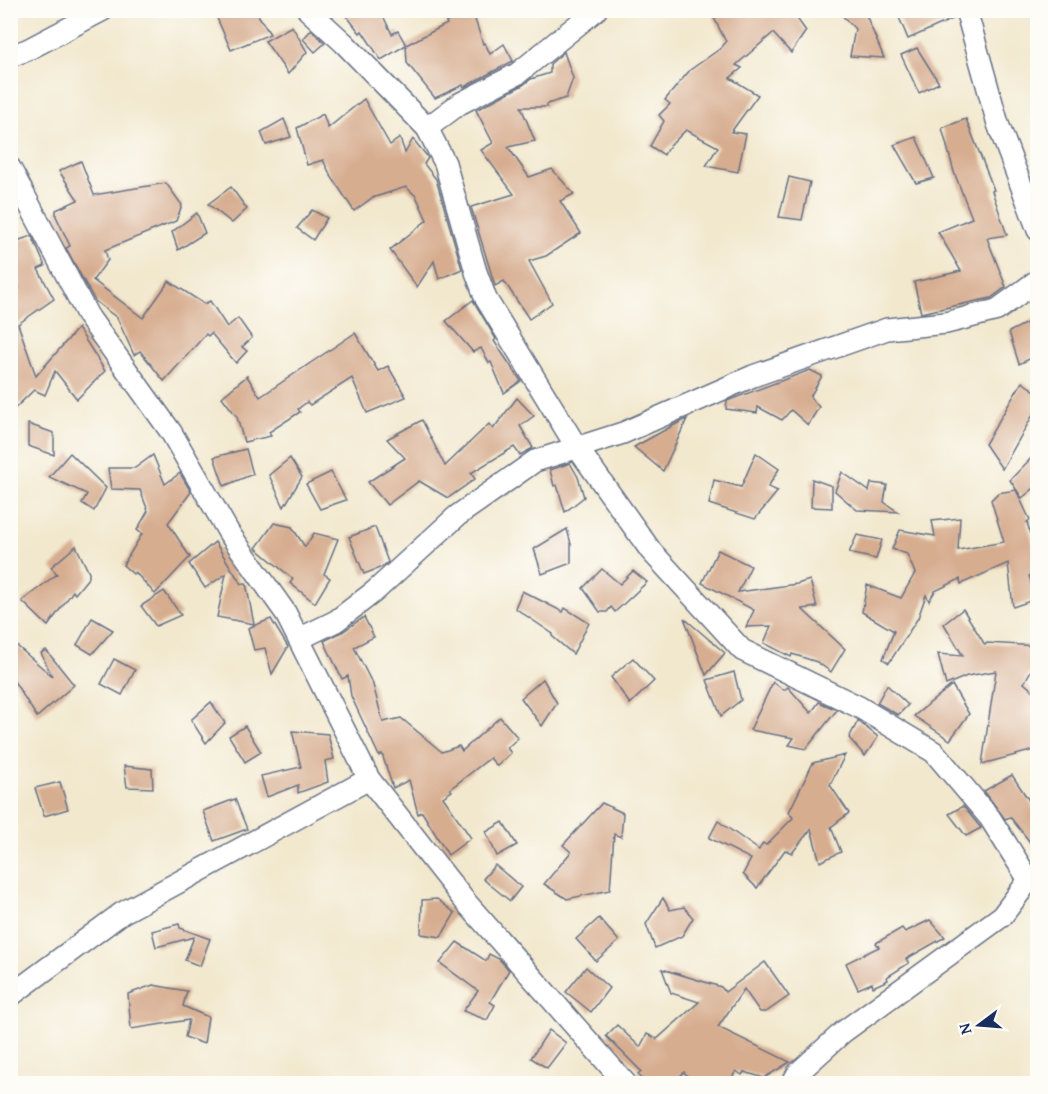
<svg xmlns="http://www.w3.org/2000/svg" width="1048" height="1094" font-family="'Gentium Book Plus',serif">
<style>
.building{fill:#d7ad90}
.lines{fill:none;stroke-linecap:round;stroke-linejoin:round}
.minor-casing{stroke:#667085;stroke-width:24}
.minor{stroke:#fff;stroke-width:21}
</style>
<rect width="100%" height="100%" fill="#fdfcf7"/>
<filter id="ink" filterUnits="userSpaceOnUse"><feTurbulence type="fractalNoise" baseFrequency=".0167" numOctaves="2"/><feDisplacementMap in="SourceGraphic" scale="12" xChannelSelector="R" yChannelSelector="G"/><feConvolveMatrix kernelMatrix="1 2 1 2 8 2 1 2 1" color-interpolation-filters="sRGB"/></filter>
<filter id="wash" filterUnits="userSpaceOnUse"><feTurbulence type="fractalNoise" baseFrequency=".008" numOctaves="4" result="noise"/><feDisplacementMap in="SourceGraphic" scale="24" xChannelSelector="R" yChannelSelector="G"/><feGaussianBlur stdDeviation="1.35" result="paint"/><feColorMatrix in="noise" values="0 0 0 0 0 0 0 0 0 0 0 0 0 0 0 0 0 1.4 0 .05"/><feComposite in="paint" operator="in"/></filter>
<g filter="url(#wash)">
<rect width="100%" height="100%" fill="#f2e8ce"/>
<g id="blocks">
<!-- building -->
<g class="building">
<path d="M229,10H255L270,34L231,50L217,18Z"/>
<path d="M342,10H380L392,34L398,31L406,45L381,60L362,31L360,33Z"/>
<path d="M467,10H472L483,44L485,43L490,54L504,44L513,61L464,87L463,85L435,98L407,63L406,45L447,24L446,22Z"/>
<path d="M710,10H791L806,31L791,53L773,33L736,65L742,68L730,78L758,95L731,132L746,134L738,172L706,166L718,147L686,130L667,149L664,155L650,146L664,121L659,115L670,104L665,100L690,70L721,48L726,42Z"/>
<path d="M837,10H864L884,58L850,56L855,29Z"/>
<path d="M896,10H954L955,18L908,39Z"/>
<path d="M292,26L307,52L288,74L265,41Z"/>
<path d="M311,30L325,43L315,52L303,39Z"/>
<path d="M917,48L939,83L919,93L901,55Z"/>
<path d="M564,52L573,78L566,98L547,104V107H521L535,141L508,147L529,177L552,169L574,194L560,201L581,233L546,256L529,261L552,303L529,319L504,281L495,286L471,207L514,194L481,150L493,143L476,110L523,85L531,79L550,73V64Z"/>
<path d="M364,99L390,145L400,138L405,153L413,139L426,155L428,158L424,164L436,179L462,269L439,279L434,261L417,287L390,250L427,220L416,196L406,187L372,198L354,211L331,176L323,160L307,165L297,128L323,114L328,128Z"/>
<path d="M284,119L291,137L266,145L261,132Z"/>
<path d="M966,119L994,190L992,191L1007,235L987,238L1006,287L991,298L921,313L914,282L961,271L938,232L972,218L954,172L942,128Z"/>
<path d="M916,137L934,178L916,183L894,145Z"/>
<path d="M81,161L94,195L166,183L182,205L176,221L105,250L108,260L93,280L143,318L169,281L204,304L210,301L227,327L238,318L252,338L242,347L247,351L236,363L211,333L208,336L206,334L164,381L140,351L134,355L117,318L95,301L66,248L70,246L56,216V210L78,200L59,171Z"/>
<path d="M789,177L810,182L802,220L779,217Z"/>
<path d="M231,187L247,209L232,223L208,204Z"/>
<path d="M312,210L327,218L313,240L297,228Z"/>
<path d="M197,213L205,233L178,250L172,232Z"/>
<path d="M32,236L45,266L38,269L54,299L18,324L36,376L78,328L105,371L77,399L55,371L45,395L34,390L10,413V292L19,288L10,266V243Z"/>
<path d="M473,300L496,339L494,341L521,381L504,393L491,362L489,363L481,348L473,352L446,321Z"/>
<path d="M1038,317V355L1019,364L1009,332Z"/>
<path d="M355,333L378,371L388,366L406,397L367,413L352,378L310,405L307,402L298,409L300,412L269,432L271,436L244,442L237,417L222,397L247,376L260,397Z"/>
<path d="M810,370L822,376L810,397L819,407L808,425L791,410L782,420L758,407L757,413L726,409L727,401Z"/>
<path d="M1022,382L1038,393V406L1002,469L985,444Z"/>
<path d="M517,398L534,416L520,426L533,448L520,455L514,447L471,473L475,479L448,498L419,481L387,505L368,482L405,458L387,439L422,420L445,466L489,424L493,429Z"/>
<path d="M687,419L663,471L634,447L676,424Z"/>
<path d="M28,424L54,433V455L28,446Z"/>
<path d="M246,449L253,474L224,486L214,457Z"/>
<path d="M1038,451V485L1022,498L1010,480Z"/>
<path d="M70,453L106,488L94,511L82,503L87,494L49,477Z"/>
<path d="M756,453L779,469L768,487L778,491L755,519L709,504L714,480L741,487Z"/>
<path d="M153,455L165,484L180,473L191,492L168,523L190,557L155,594L135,572L133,574L123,565L142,534L137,530L148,511L140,490L111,489L108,468H135Z"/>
<path d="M290,458L302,477L284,507L269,475Z"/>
<path d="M570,463L578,477L584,497L565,512L557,485L554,486L550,470Z"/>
<path d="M331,472L346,500L320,509L306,484Z"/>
<path d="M842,472L869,491L871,483L887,485L884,502L898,512L857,510L835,491Z"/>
<path d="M812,479L832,486V508L811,507Z"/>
<path d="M1016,490L1030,520L1027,522L1038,560V573L1029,576L1036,599L1013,607L1008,563L961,584L960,579L935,591L929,601L926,595L918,618L889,663L883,659L894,631L862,612L867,585L901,598L915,573L907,554L892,549L900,530L935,536L932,521L960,518L958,550L1004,542L991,500L998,493Z"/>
<path d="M274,523L292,527L305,547L314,533L338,539L324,574L330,578L315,603L290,583L293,579L256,548Z"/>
<path d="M375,527L388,562L382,567L364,574L349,537Z"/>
<path d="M567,529L571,544V563L542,574L534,549Z"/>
<path d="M857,535L882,540L876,559L849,553Z"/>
<path d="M215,542L241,584L246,583L254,624L217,617L226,574L205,588L189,564Z"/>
<path d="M76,546L89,573V577L75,594L73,591L48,626L22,601L57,574L51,567Z"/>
<path d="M718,550L751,566L738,592L797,584L810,580L817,607L802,609L845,649L831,672L817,662L792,654L791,657L764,643L771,626L746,627L754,610L702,583Z"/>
<path d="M602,569L620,584L633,571L647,582L615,612L611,607L607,612H600L583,588Z"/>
<path d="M164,591L181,615L156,626L141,606Z"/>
<path d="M522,591L563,612L565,608L589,623L573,654L552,636L553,634L515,608Z"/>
<path d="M963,609L985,645L987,643L1038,646V658L1024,683L1038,695V749L982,764L996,671L967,676L946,685L938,654L963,656L944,624Z"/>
<path d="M364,617L374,637L354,647L371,681H372L383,722L401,718L442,752L459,746L462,751L500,717L518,738L507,748L511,753L497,766L490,758L450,789L452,791L443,797L471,838L448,855L422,812L418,814L409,780L393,788L382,754L379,756L351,696L348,676L342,679L324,641L342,632Z"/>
<path d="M92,618L113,630L92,654L77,645Z"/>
<path d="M684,618L725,653L706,675Z"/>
<path d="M271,619L288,647L272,674L265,648L254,650L248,628Z"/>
<path d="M10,640L52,676L41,653L46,650L74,685L37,717L10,675Z"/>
<path d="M633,658L654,681L630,704L611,677Z"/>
<path d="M114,659L135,670L122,695L101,684Z"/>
<path d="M734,672L741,700L721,716L707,680Z"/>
<path d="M543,679L557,703L542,726L521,698Z"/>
<path d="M773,682L784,690L788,687L811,713L819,702L837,710L806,749L789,745L794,738L750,730Z"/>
<path d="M887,685L908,705L898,715L877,703Z"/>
<path d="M952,685L969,714L950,740L914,716Z"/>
<path d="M211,702L225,723L206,743L191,720Z"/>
<path d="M858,721L878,737L865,756L849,738Z"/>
<path d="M245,726L261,752L245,762L229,736Z"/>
<path d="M292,731L328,734L334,759L325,761L328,782L298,793V785L267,797L261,776L301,767Z"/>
<path d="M845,755L830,785L849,813L831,827L841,852L820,862L811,829L792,853L785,850L757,888L743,874L751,859L709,838L718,821L759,850L763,843L766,845L793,818L789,812L813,763Z"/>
<path d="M124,766L152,769L153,788L127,787Z"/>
<path d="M1012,775L1038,814V852L1010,817L1005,819L984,791Z"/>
<path d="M60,782L68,809L44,816L35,788Z"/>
<path d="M235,799L247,829L214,841L203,811Z"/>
<path d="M602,803L623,813L621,837L614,834L610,890L567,899L544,884L571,852L563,845Z"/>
<path d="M963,806L981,828L966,836L949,814Z"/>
<path d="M503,822L517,845L497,856L486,832Z"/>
<path d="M495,865L521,887L510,901L483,879Z"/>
<path d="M663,898L670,910L684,907L693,918L682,936L655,948L646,924Z"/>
<path d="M437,899L455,913L441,937L421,934L422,900Z"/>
<path d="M599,918L619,941L596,961L576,939Z"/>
<path d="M930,920L945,937L906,959L909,963L887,977L888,980L873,987L872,983L858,989L846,963L879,947L876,943L902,928L905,932Z"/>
<path d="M179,924L180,928L210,939L200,966L185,960L194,937L156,947L152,931Z"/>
<path d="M457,942L486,961L489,954L499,959L509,970L490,1002L495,1005L487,1020L463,1011L478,991L440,963Z"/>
<path d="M765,962L789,996L766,1012H760L744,989L718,1027L790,1062L764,1078L744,1072L742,1075L736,1071L729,1083H692L684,1072L673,1083H645L638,1074L641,1071L606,1036L617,1025L640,1047L647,1034L657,1039L699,1002L671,993L662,969L721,987L725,992Z"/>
<path d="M586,967L609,988L591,1012L566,992Z"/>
<path d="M153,985L187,991L183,1006L208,1017L204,1044L185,1037L189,1020L131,1029L128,994Z"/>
<path d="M549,1030L566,1043L547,1068L531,1058Z"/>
</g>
</g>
</g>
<g filter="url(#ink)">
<use href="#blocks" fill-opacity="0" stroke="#667085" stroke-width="1.5"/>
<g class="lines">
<!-- minor casing -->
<g class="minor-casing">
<g id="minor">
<path d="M308,10L344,43L427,128L445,163L476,272L486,299L576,446L651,551L742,650L859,707L934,752L990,818L1029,880L1038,881"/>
<path d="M966,10L998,124L1038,230"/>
<path d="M10,56L27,50L103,10"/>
<path d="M427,128L459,104L517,74L596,10"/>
<path d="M10,168L88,316L171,432L229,533L285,612L369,779L464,900L626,1084"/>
<path d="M299,639L336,621L375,591L457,516L535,461L623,433L753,376L887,329L946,323L997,310L1038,280"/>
<path d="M10,996L122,913L369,779"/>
<path d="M792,1084L798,1073L843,1032L1002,916L1029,880"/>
</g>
</g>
<!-- minor -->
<use href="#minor" class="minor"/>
</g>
</g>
<!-- margin -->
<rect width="1048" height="1094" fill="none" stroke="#fdfcf7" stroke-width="36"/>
<!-- north arrow -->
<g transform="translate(979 1025) rotate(254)" stroke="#fdfcf7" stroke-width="4.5" paint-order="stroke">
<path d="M0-4.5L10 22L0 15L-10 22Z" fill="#1b2f5e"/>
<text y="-9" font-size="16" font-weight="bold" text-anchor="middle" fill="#1b2f5e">N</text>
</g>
</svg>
